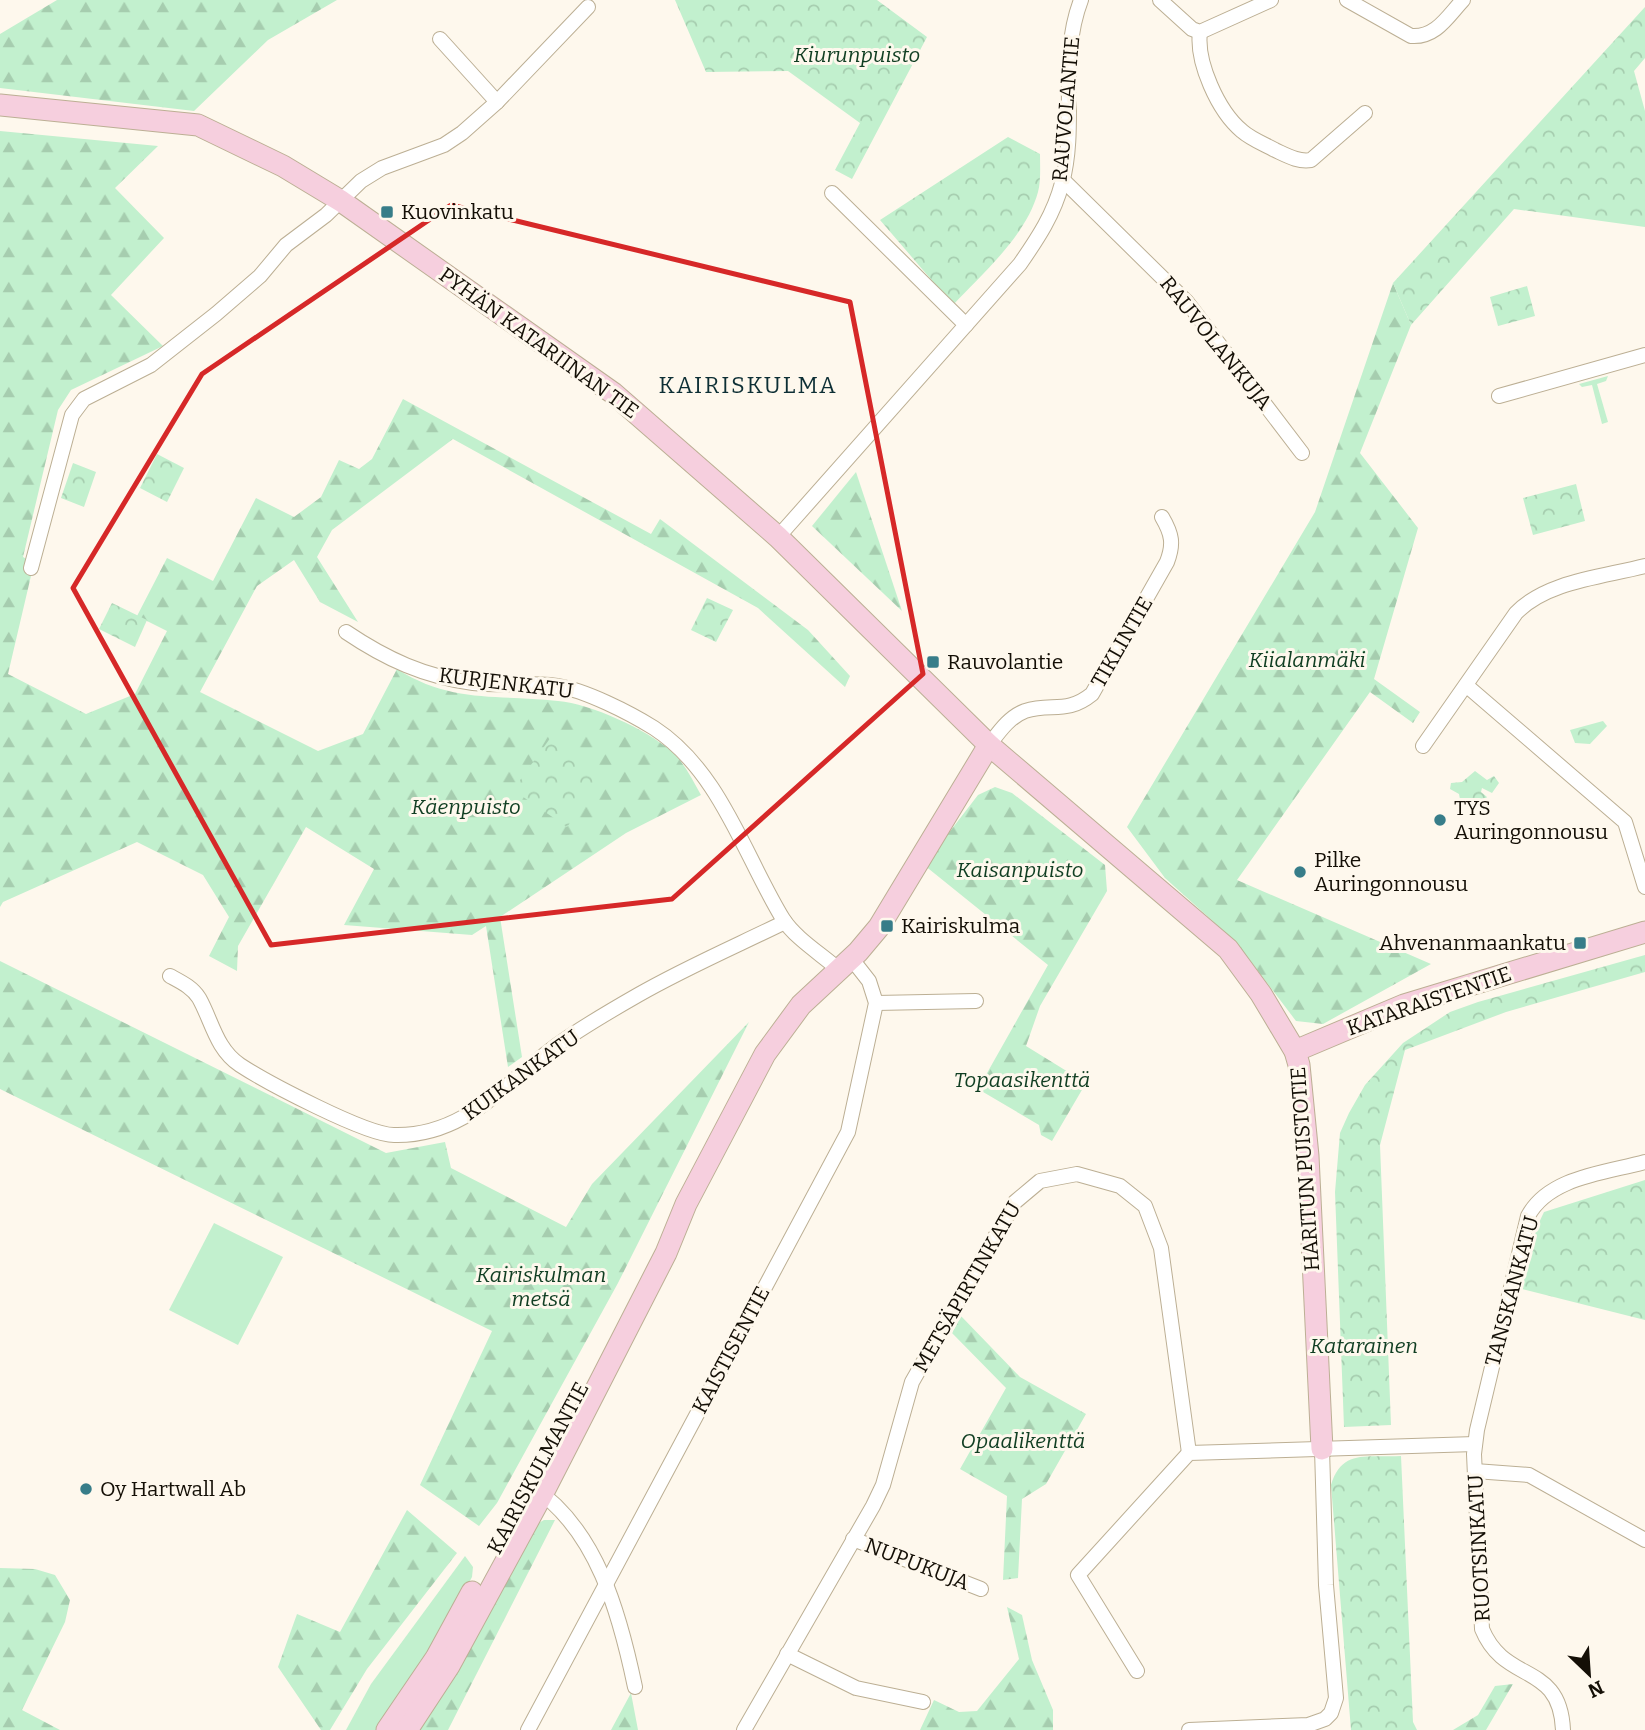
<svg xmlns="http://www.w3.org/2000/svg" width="1645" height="1730" font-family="Bitter,serif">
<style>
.grass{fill:#c2f0ce}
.forest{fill:url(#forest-firs)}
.park{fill:url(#park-crowns)}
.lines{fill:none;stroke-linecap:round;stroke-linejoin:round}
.street-casing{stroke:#bcaf94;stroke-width:16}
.secondary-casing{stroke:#bcaf94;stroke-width:23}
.street{stroke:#fff;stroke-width:14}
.secondary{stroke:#f6cfde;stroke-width:21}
.marked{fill:none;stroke:#d62828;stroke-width:5;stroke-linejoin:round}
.poi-dot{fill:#377d89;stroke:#fef8ed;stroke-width:2.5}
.labels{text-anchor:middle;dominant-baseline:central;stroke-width:6;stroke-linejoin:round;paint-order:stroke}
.park-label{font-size:21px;font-style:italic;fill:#103e22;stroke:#fef8ed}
.street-label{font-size:21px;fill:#140f06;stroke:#fef8ed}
.poi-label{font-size:21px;fill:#140f06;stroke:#fef8ed;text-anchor:start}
.neighbourhood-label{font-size:23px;letter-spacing:2px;fill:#0d2f35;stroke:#fef8ed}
</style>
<defs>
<pattern id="forest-firs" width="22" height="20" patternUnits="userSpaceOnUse" patternTransform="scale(1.75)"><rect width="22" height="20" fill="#c2f0ce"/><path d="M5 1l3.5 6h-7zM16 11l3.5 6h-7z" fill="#a6cdaf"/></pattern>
<pattern id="park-crowns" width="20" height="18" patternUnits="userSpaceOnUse" patternTransform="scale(1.75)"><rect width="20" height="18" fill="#c2f0ce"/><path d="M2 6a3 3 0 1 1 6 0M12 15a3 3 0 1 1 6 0" fill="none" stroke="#a6cdaf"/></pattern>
</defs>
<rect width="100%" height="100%" fill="#fef8ed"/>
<!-- grass -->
<g class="grass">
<path d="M1608,376L1606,381L1597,384L1608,422L1602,424L1592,385L1582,387L1579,384Z"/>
<path d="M214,1223L283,1257L238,1345L169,1310Z"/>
<path d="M465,1556L473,1567L472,1577L442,1633L380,1730H346L371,1684Z"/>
</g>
<!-- forest -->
<g class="forest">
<path d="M57,0H337L268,40L194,111L0,88V34Z"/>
<path d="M0,131L158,146L115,188L164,238L111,295L163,346L71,390L58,410L23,557L34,563L8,674L86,714L135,694L167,631L137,616L167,558L213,581L256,498L294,517L321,497L339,460L359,469L372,459L403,399L651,534L660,519L808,630L850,676L845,687L758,608L453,439L332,530L317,557L358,622L320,602L294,560L257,586L200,692L318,751L363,734L397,669C452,704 497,694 558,701C591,704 646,729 671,751C684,762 692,779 701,795L626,833L500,917L522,1057L508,1067L486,926L472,935L344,925L374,869L306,827L238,946L237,971L209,956L229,917L203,875L137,842L3,902L0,907Z"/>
<path d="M1393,283L1411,325L1360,453L1418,528L1374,679L1420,712L1413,723L1370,692L1237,880L1431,964L1323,1024L1296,1021L1236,942L1165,878L1127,827L1315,512Z"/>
<path d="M856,472L902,611L812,526Z"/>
<path d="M995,787L1012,793L1105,865L1107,891L1040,1006L1026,1046L1086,1083L1052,1141L1041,1135L1039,1125L978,1089L1048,965L924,865L978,795Z"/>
<path d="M0,961L386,1153L445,1142L451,1168L566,1227L592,1184L749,1022L618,1283L497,1503L479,1526L420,1485L492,1331L0,1089Z"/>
<path d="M961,1316L1020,1377L1086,1414L1046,1484L1022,1499L1018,1578L1003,1580L1007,1496L960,1469L1006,1388L952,1333Z"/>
<path d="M407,1510L457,1553L367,1669L330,1730H321L278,1667L297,1614L340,1632Z"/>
<path d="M544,1520H555L448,1730H415L468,1653L535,1525Z"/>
<path d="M0,1568L35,1569L55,1575L70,1600L65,1622L22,1710L60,1730H0Z"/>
<path d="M1007,1607L1022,1615L1032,1660L1053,1710V1730H920L934,1700L959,1712L977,1711L1019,1659Z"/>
<path d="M1513,1684L1486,1730H1453L1478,1715L1495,1686Z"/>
<path d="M631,1693L638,1730H610H611Z"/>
</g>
<!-- park -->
<g class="park">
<path d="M675,0H877L927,37L852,179L835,170L860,123L788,71L706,72Z"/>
<path d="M1645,7V58L1634,71L1645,111V227L1514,209L1411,325L1393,283Z"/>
<path d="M1008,137L1040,154C1040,166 1041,181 1038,192C1026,236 983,273 953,305L880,220Z"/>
<path d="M1527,286L1535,316L1498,326L1490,297Z"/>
<path d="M157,454L184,468L167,502L140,488Z"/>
<path d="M73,463L96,472L84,507L61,498Z"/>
<path d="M1576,484L1585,521L1533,535L1523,498Z"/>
<path d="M707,598L733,610L716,642L691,630Z"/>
<path d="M112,603L147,620L135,647L99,629Z"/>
<path d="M1603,721L1607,726L1590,744L1575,743L1570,730Z"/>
<path d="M551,737L605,774L567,827L513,790Z"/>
<path d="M1475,771L1487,780L1494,776L1499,783L1492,793L1482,788L1481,792L1487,797L1478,807L1461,805L1459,794L1450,789L1451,783L1462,782Z"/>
<path d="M1645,955V972L1506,1012L1405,1050L1380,1145L1391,1425L1344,1427L1335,1192L1340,1133L1349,1113L1365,1085L1403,1043L1450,1012L1478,1002Z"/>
<path d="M1645,1180V1320L1522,1289L1536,1229L1544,1212Z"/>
<path d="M1401,1456L1413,1722L1417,1730H1351L1331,1485C1342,1448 1368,1458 1401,1456Z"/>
</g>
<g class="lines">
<!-- street casing -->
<g class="street-casing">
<g id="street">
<path d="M1160,0L1192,29L1200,32L1271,0"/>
<path d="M1347,0L1411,36C1436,38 1448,16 1463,0"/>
<path d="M1200,32C1196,62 1218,111 1242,131C1251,139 1264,144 1275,150C1288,156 1298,162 1311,160L1365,113"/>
<path d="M440,39L497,102"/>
<path d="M1063,180L1187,302L1302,453"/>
<path d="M832,193L966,325"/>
<path d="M1499,396L1645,355"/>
<path d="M778,537L1020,264C1038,238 1054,214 1062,183C1078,123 1058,60 1081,0"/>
<path d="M31,568L72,415L84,399L151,365L216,314L260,276L286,245L326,215L361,181L382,168L444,145L462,133L497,102L588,7"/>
<path d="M346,632C386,659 425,677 473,683C501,686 529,682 557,686C585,690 630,713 654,728C720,771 744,855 783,919C795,938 821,954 838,969"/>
<path d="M1467,686L1625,822L1645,887"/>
<path d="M989,745C999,732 1009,717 1025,711C1051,702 1066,715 1092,694L1167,562C1174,544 1172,534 1162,517"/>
<path d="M1423,746L1516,613C1547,581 1603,577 1645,566"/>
<path d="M170,976C181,982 192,987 199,998C212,1021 216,1049 240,1065C266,1082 366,1135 394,1135C464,1137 504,1084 556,1046C582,1027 610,1011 638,995C685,968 736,946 785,922"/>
<path d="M876,1003L976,1001"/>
<path d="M1475,1471L1529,1475L1645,1540"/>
<path d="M531,1486C597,1528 620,1615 635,1687"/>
<path d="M853,1539L981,1589"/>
<path d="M787,1654L856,1688L923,1702"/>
<path d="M1137,1671L1078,1575L1189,1453L1475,1444"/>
<path d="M528,1730L848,1132L876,1003L869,981L851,958"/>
<path d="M744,1730L873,1506L883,1485L912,1382L1015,1202L1040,1181L1077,1174L1120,1186L1145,1206L1161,1248L1189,1453"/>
<path d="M1189,1730L1308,1725L1325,1719L1331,1713L1336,1698L1326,1585L1322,1449"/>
<path d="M1563,1730C1560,1661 1505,1685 1482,1629L1474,1454L1477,1430L1528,1216C1549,1177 1605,1173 1645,1162"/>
</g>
</g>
<!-- secondary casing -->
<g class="secondary-casing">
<g id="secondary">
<path d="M0,105L198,125L283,166L341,201L613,393L778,537L989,745L1228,949L1261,994L1295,1051L1299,1065L1308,1156L1322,1449"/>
<path d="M1295,1051L1404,1005L1645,932"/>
<path d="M387,1730L436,1658L472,1592"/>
<path d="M407,1730L449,1666L543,1493L666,1253L686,1204L765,1054L801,1005L858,952L879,927L989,745"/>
</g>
</g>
<!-- street -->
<use href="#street" class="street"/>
<!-- secondary -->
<use href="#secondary" class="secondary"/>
</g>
<!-- marked area -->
<path class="marked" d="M451,205L850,302L923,674L672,899L271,945L73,588L202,374Z"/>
<!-- markers -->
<g class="poi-dot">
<rect x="380" y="205" width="14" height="14" rx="3.5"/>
<rect x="926" y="655" width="14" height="14" rx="3.5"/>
<circle cx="1440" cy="820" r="7"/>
<circle cx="1300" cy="872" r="7"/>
<rect x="880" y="919" width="14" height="14" rx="3.5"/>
<rect x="1573" y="936" width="14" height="14" rx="3.5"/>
<circle cx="86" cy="1489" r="7"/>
</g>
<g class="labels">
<!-- park labels -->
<g class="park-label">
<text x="857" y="55">Kiurunpuisto</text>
<text x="1307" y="660">Kiialanmäki</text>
<text x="466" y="807">Käenpuisto</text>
<text x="1020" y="870">Kaisanpuisto</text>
<text x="1022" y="1080">Topaasikenttä</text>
<text x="541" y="1275">Kairiskulman<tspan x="541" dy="24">metsä</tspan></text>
<text x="1364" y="1346">Katarainen</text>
<text x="1023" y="1441">Opaalikenttä</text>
</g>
<!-- street labels -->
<g class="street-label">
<text transform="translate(1066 109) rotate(-85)">RAUVOLANTIE</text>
<text transform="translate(539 343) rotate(36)">PYHÄN KATARIINAN TIE</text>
<text transform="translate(1216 343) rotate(51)">RAUVOLANKUJA</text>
<text transform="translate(1122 642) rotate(-60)">TIKLINTIE</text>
<text transform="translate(506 683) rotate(7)">KURJENKATU</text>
<text transform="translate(1429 1001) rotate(-19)">KATARAISTENTIE</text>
<text transform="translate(521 1075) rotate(-36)">KUIKANKATU</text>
<text transform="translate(1305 1169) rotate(-94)">HARITUN PUISTOTIE</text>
<text transform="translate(967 1287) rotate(-60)">METSÄPIRTINKATU</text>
<text transform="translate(1512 1291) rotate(-75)">TANSKANKATU</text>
<text transform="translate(731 1350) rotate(-62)">KAISTISENTIE</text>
<text transform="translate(538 1468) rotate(-62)">KAIRISKULMANTIE</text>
<text transform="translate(1479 1548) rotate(-93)">RUOTSINKATU</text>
<text transform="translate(917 1564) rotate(21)">NUPUKUJA</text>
</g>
<!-- poi labels -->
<g class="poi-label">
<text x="401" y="212">Kuovinkatu</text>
<text x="947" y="662">Rauvolantie</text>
<text x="1454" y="808">TYS<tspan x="1454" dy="24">Auringonnousu</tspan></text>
<text x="1314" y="860">Pilke<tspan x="1314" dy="24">Auringonnousu</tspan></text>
<text x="901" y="926">Kairiskulma</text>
<text x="1566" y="943" text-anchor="end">Ahvenanmaankatu</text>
<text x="100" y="1489">Oy Hartwall Ab</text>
</g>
<!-- neighbourhood labels -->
<g class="neighbourhood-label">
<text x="748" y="385">KAIRISKULMA</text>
</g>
</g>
<!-- north arrow -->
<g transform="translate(1589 1674) rotate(155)" stroke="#fef8ed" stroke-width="5" paint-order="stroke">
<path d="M0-5L12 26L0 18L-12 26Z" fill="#140f06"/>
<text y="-10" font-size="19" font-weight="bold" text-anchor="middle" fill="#140f06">N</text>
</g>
</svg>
